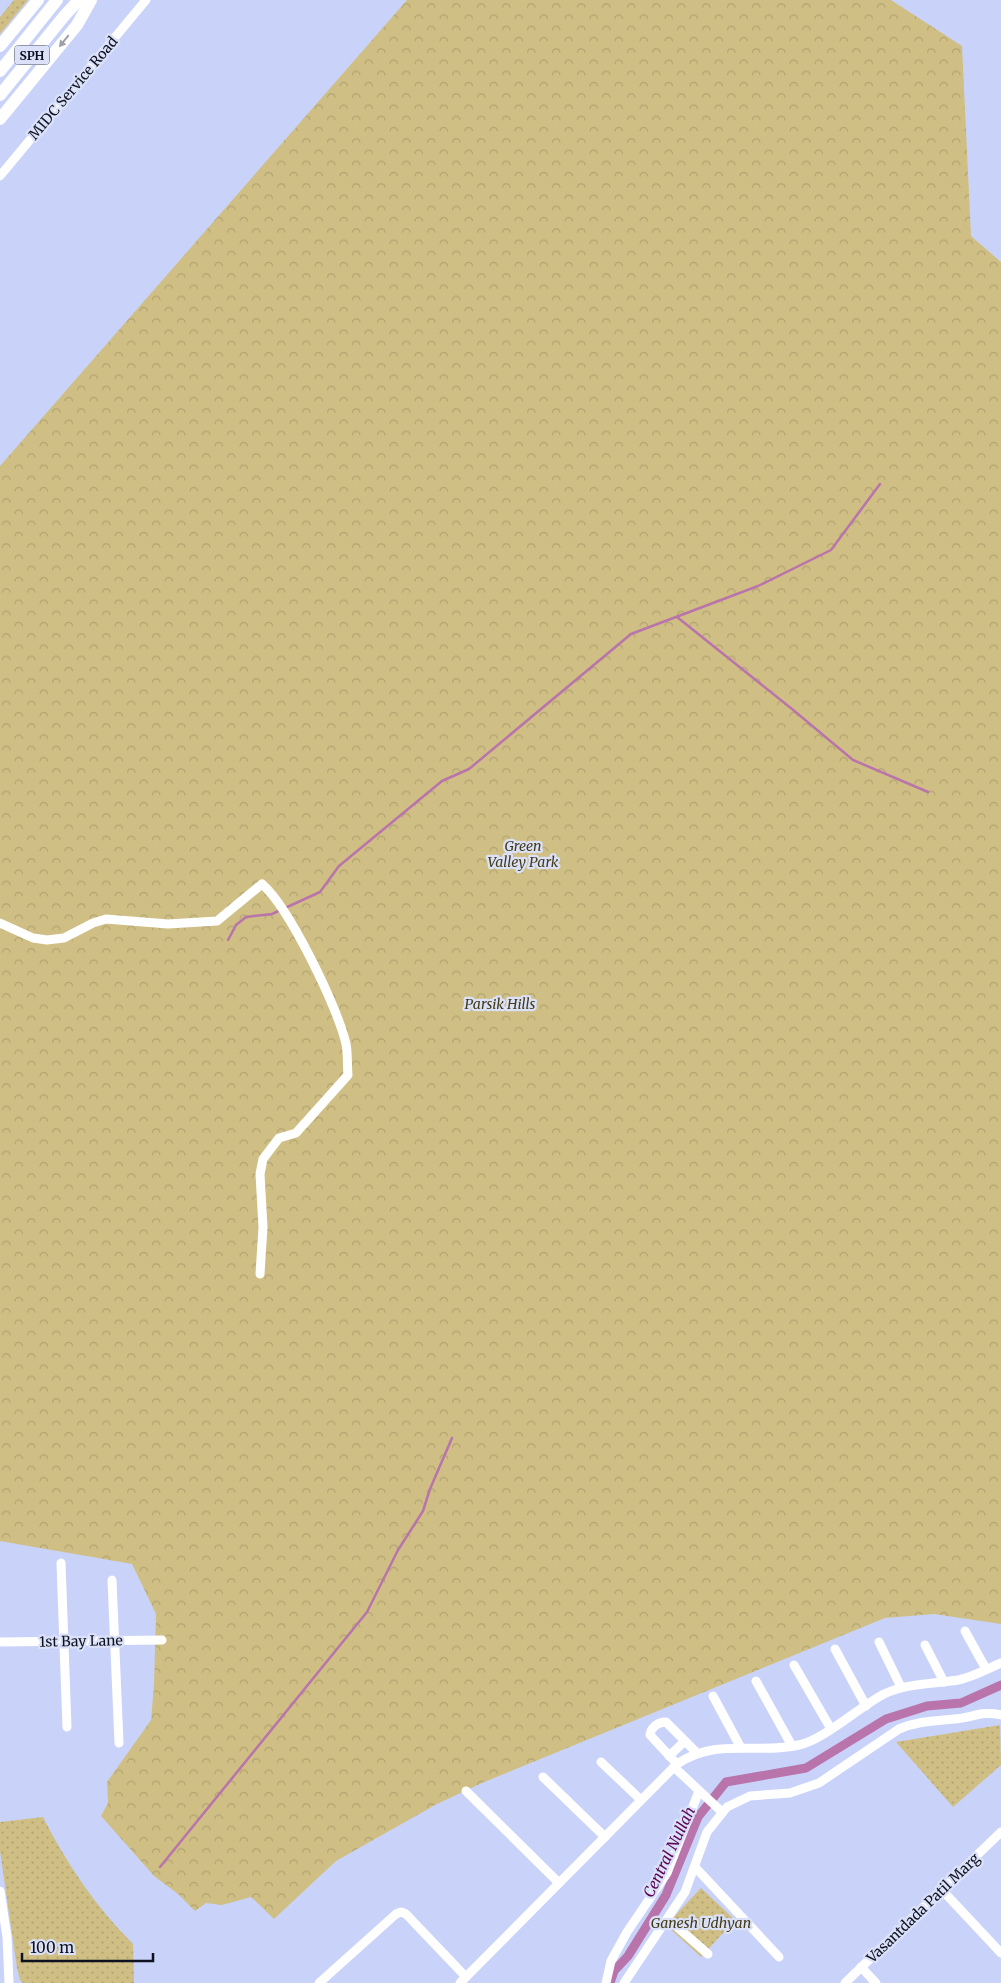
<svg xmlns="http://www.w3.org/2000/svg" width="1001" height="1983" font-family="Merriweather,serif">
<style>
.grass{fill:url(#grass-dots)}
.forest{fill:url(#forest-crowns)}
.lines{fill:none;stroke-linecap:round;stroke-linejoin:round}
.stream{stroke:#b874ab;stroke-width:2.5}
.canal{stroke:#b874ab;stroke-width:9}
.minor{stroke:#fff;stroke-width:9}
.highway{stroke:#fff;stroke-width:12}
.oneway{fill:#9fa0a5}
.labels{text-anchor:middle;dominant-baseline:central;stroke-width:4.5;stroke-linejoin:round;paint-order:stroke}
.shield{fill:#dae1f8;stroke:#4b4f60;stroke-width:1}
.shield-label{font-size:12px;font-weight:bold;fill:#0e111f}
.street-label{font-size:14px;fill:#0e111f;stroke:#dae1f8}
.park-label{font-size:14px;font-style:italic;fill:#443a14;stroke:#dae1f8}
.water-label{font-size:15px;font-style:italic;fill:#5b0452;stroke:#dae1f8}
</style>
<defs>
<pattern id="grass-dots" width="8" height="8" patternUnits="userSpaceOnUse" patternTransform="scale(1.25)"><rect width="8" height="8" fill="#d0bf84"/><path d="M2 2h.1M6 6h.1" fill="none" stroke="#b1a372" stroke-width="1.8" stroke-linecap="round"/></pattern>
<pattern id="forest-crowns" width="20" height="18" patternUnits="userSpaceOnUse" patternTransform="scale(1.25)"><rect width="20" height="18" fill="#d0bf84"/><path d="M2 6a3 3 0 1 1 6 0M12 15a3 3 0 1 1 6 0" fill="none" stroke="#b1a372"/></pattern>
</defs>
<rect width="100%" height="100%" fill="#c9d3fa"/>
<!-- grass -->
<g class="grass">
<path d="M14,0H28L0,34V17Z"/>
<path d="M1000,1725L1001,1765L953,1807L896,1742Z"/>
<path d="M43,1817C67,1864 95,1906 133,1944L134,1983H23L20,1980L17,1968L0,1851V1822Z"/>
<path d="M701,1888L735,1920L701,1957L666,1925Z"/>
</g>
<!-- forest -->
<path class="forest" d="M407,0H891L962,46L971,236L1001,262V1624L934,1614L885,1618L482,1783L437,1804L336,1861L274,1919L251,1897L222,1905L206,1903L195,1911L178,1894L154,1876L101,1816L108,1803L107,1782L151,1720L154,1685L156,1614L132,1564L0,1541V466Z"/>
<g class="lines">
<!-- stream -->
<g class="stream">
<path d="M677,617L792,709L853,760L928,792"/>
<path d="M228,940L236,925L246,917L272,914L320,892L339,866L442,781L469,769L631,634L758,586L831,550L880,484"/>
<path d="M160,1867L367,1612L398,1550L423,1511L430,1489L452,1438"/>
</g>
<!-- canal -->
<path class="canal" d="M610,1983L614,1971L628,1956L666,1895L698,1817L726,1782L806,1768L886,1719L927,1706L961,1703L1001,1685"/>
<!-- minor -->
<g class="minor">
<path d="M0,176L146,0"/>
<path d="M0,923L33,938L47,940L64,938L93,923L106,919L168,924L217,921L262,884C289,907 338,1008 346,1044C348,1054 347,1065 348,1075L296,1133L279,1138L263,1159L260,1174L263,1227L260,1274"/>
<path d="M61,1563L67,1727"/>
<path d="M112,1580L119,1743"/>
<path d="M965,1631L986,1669"/>
<path d="M0,1642L162,1640"/>
<path d="M879,1642L901,1687"/>
<path d="M925,1645L944,1682"/>
<path d="M835,1649L866,1706"/>
<path d="M794,1665L831,1729"/>
<path d="M756,1681L792,1746"/>
<path d="M713,1696L741,1748"/>
<path d="M669,1756L685,1741"/>
<path d="M601,1762L641,1800"/>
<path d="M677,1764L650,1735C651,1727 658,1722 666,1722L697,1753"/>
<path d="M674,1767L722,1812"/>
<path d="M543,1777L605,1837"/>
<path d="M466,1791L559,1883"/>
<path d="M695,1867L779,1957"/>
<path d="M942,1890L1001,1953"/>
<path d="M0,1891L7,1937L9,1983"/>
<path d="M668,1919L708,1954"/>
<path d="M861,1967L876,1983"/>
<path d="M319,1983L396,1914L401,1912L406,1914L466,1977"/>
<path d="M460,1983L677,1764C717,1737 756,1755 799,1745C825,1739 859,1707 884,1694C907,1683 934,1684 958,1680C973,1677 987,1669 1001,1663"/>
<path d="M606,1983L611,1961L627,1932L667,1873L699,1791"/>
<path d="M624,1983L685,1892L707,1832L727,1807L750,1796L790,1793L819,1783L899,1729C918,1721 935,1721 954,1719C972,1718 982,1710 1001,1715"/>
<path d="M845,1983L1001,1832"/>
</g>
<!-- highway -->
<g class="highway">
<path d="M0,46L38,0"/>
<path d="M0,71L57,0"/>
<path d="M0,95L65,15L79,0"/>
<path d="M0,119L77,25L91,0"/>
</g>
</g>
<!-- one-way arrows -->
<defs><path id="oneway-solid" d="M-6-.8H1V-3.2L6.5 0L1 3.2V.8H-6Z" transform="scale(1.25)"/></defs>
<use class="oneway" href="#oneway-solid" transform="translate(64 41) rotate(129)"/>
<g class="labels">
<!-- shield labels -->
<rect class="shield" x="14.5" y="45.5" width="35" height="19" rx="4"/>
<g class="shield-label">
<text x="32" y="55">SPH</text>
</g>
<!-- street labels -->
<g class="street-label">
<text transform="translate(73 88) rotate(-50)">MIDC Service Road</text>
<text transform="translate(81 1641) rotate(-1)">1st Bay Lane</text>
<text transform="translate(923 1908) rotate(-44)">Vasantdada Patil Marg</text>
</g>
<!-- park labels -->
<g class="park-label">
<text x="523" y="846">Green<tspan x="523" dy="16">Valley Park</tspan></text>
<text x="500" y="1004">Parsik Hills</text>
<text x="701" y="1923">Ganesh Udhyan</text>
</g>
<!-- water labels -->
<g class="water-label">
<text transform="translate(669 1852) rotate(-64)">Central Nullah</text>
</g>
</g>
<!-- scale -->
<path d="M22 1953v8h131v-8" fill="none" stroke="#0e111f" stroke-width="2.5"/>
<text x="30" y="1953" font-size="15" fill="#0e111f" stroke="#dae1f8" stroke-width="4" paint-order="stroke">100 m</text>
</svg>
